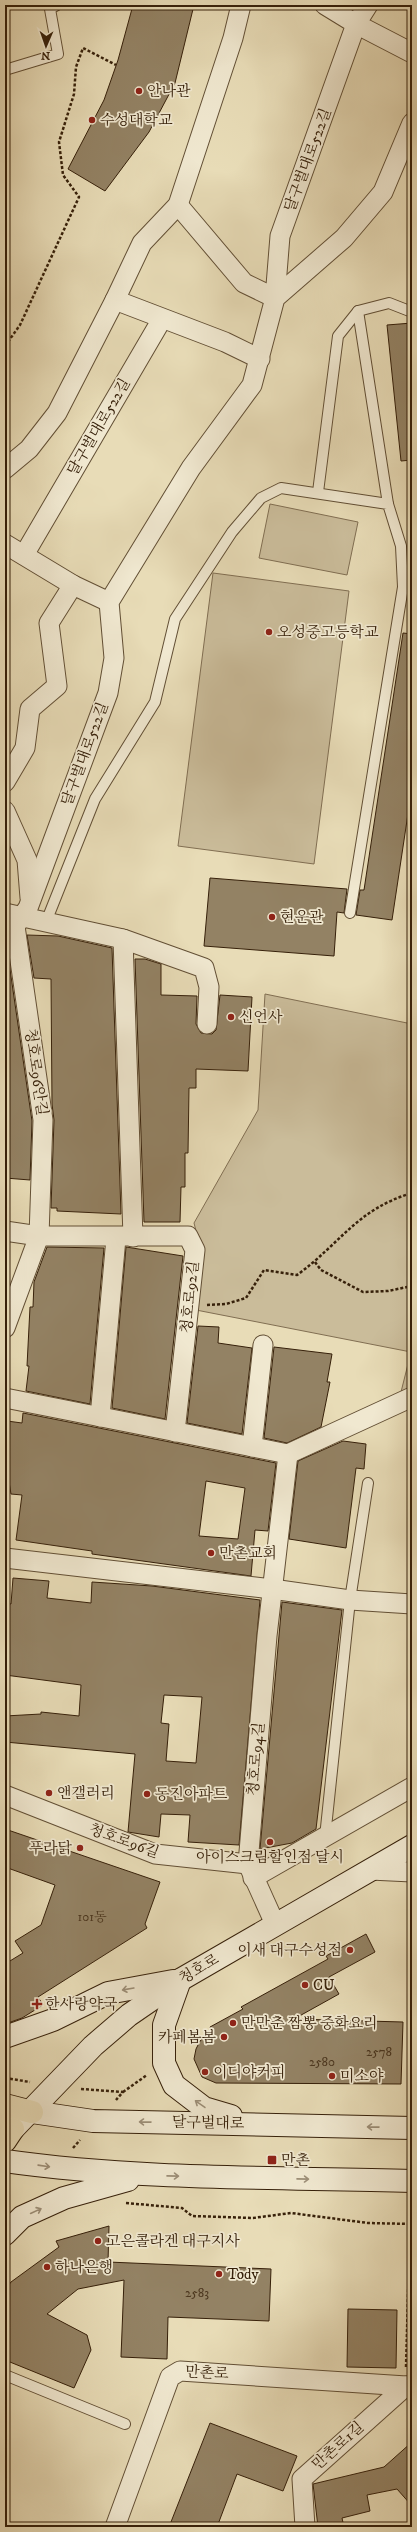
<svg xmlns="http://www.w3.org/2000/svg" width="417" height="2532" font-family="'IM FELL DW Pica','Noto Serif KR',serif">
<style>
.green{fill:#cabc9a;stroke:#806e52}
.building{fill:#938264;stroke:#36200a;fill-rule:evenodd}
.lines{fill:none;stroke-linecap:round;stroke-linejoin:round}
.lane-casing{stroke:#624f35;stroke-width:12}
.street-casing{stroke:#624f35;stroke-width:21}
.secondary-casing{stroke:#36200a;stroke-width:24}
.primary-casing{stroke:#36200a;stroke-width:24}
.path{stroke:#36200a;stroke-width:2.5;stroke-dasharray:3 2;stroke-linecap:butt}
.lane{stroke:#f0e8d0;stroke-width:10}
.street{stroke:#f0e8d0;stroke-width:19}
.secondary{stroke:#f0e8d0;stroke-width:22}
.primary{stroke:#e8dcb7;stroke-width:22}
.oneway{stroke:#9c8e77}
.poi-dot{fill:#8f2418;stroke:#f0e8d0;stroke-width:1.5}
.labels{text-anchor:middle;dominant-baseline:central;stroke-width:3.5;stroke-linejoin:round;paint-order:stroke}
.number-label{font-size:13px;fill:#4d3820}
.poi-label{font-size:15px;fill:#36200a;stroke:#f0e8d0;text-anchor:start}
.street-label{font-size:15px;fill:#36200a;stroke:#f0e8d0}
</style>
<rect width="100%" height="100%" fill="#e8dcb7"/>
<filter id="stains"><feTurbulence type="fractalNoise" baseFrequency=".005" numOctaves="4"/><feColorMatrix values="0 0 0 0 .2 0 0 0 0 .09 0 0 0 0 .02 0 0 0 .5 -.17"/></filter>
<radialGradient id="worn" r=".72"><stop offset=".6" stop-color="#630" stop-opacity="0"/><stop offset="1" stop-color="#630" stop-opacity=".3"/></radialGradient>
<!-- green -->
<g class="green">
<path d="M270,504L358,522L347,575L259,558Z"/>
<path d="M213,573L349,591L314,864L178,846Z"/>
<path d="M265,994L412,1024V1387L401,1392L411,1352L196,1310L202,1255L194,1223L258,1110Z"/>
</g>
<!-- building -->
<g class="building">
<path d="M133,5H194L175,83L149,132L105,191L68,169L104,100L118,60Z"/>
<path d="M412,323V460L401,461L387,325Z"/>
<path d="M403,633L412,634V787L392,920L356,915L360,890H364Z"/>
<path d="M210,878L347,889L344,913L337,912L334,956L204,946Z"/>
<path d="M5,935L32,1121L30,1180L5,1178Z"/>
<path d="M27,935L58,936L112,948L121,1214L57,1211V1208H51L54,1120L52,1104L51,979L34,978Z"/>
<path d="M135,959H145L161,964V995L197,996L196,1024L201,1033L212,1034L216,1030L220,995L252,997L248,1071L196,1069V1088H189L188,1153H185V1187H181L180,1222H144Z"/>
<path d="M47,1247L104,1248L90,1404L26,1391L29,1366H27L30,1307H33L34,1282Z"/>
<path d="M126,1247L183,1256L165,1419L112,1408Z"/>
<path d="M198,1326L219,1327L218,1343L252,1348L242,1434L187,1423Z"/>
<path d="M274,1347L332,1354L327,1382H330L321,1427L287,1443L264,1438Z"/>
<path d="M23,1413L276,1463L268,1531L255,1530L251,1576L92,1554V1551L16,1540L22,1495L11,1494L5,1457V1436L7,1421L22,1423ZM206,1481L245,1488L238,1539L199,1536Z"/>
<path d="M343,1441L366,1444L364,1469L356,1468L346,1548L289,1539L298,1461Z"/>
<path d="M13,1578L49,1581L47,1598L91,1603L92,1582L152,1586L260,1600L239,1845L188,1842L190,1815L161,1814L159,1837L128,1832L135,1754L5,1742V1716L41,1714V1712L79,1716L81,1685L5,1675V1603L11,1604ZM164,1695L202,1697L196,1763L166,1761L169,1724L161,1723Z"/>
<path d="M282,1602L342,1610L316,1829L292,1843L260,1849Z"/>
<path d="M5,1829L160,1882L145,1924L147,1928L38,1997L43,2005L22,2018L5,2024V1964L23,1953L15,1941L41,1925L55,1885L5,1867Z"/>
<path d="M366,1934L375,1952L329,1977L339,1994L294,2019L403,2022L401,2084L216,2083L202,2077L194,2059L196,2049L200,2041L212,2031L210,2027L243,2009L241,2007L328,1959L326,1956Z"/>
<path d="M109,2226L108,2262L271,2269L269,2321L168,2317L167,2359L121,2357L124,2280L78,2289L47,2314L87,2335L91,2350L74,2388L5,2360V2290L11,2282L59,2247L56,2241Z"/>
<path d="M348,2309L397,2310L396,2368L347,2367Z"/>
<path d="M210,2423L297,2456L283,2491L237,2474L217,2527H169Z"/>
<path d="M412,2442V2506L397,2489L367,2495L370,2511L342,2518L344,2527H318L313,2484L384,2467Z"/>
</g>
<g class="lines">
<!-- lane casing -->
<g class="lane-casing">
<g id="lane">
<path d="M5,70L58,54L50,9L57,5"/>
<path d="M358,311L388,504"/>
<path d="M318,492L338,336L358,311L389,303L412,312"/>
<path d="M46,922L95,799L155,702L175,619L232,532L261,498L281,488L388,504L401,546L403,587L350,913"/>
<path d="M325,1837L350,1600L368,1483"/>
<path d="M5,2375L125,2424"/>
</g>
</g>
<!-- street casing -->
<g class="street-casing">
<g id="street">
<path d="M241,5L233,38L178,205L142,243L115,300L225,342L260,359"/>
<path d="M368,5L356,24L412,53"/>
<path d="M178,205L244,283L275,298L280,236L356,24L325,5"/>
<path d="M5,469L29,449L57,413L115,300"/>
<path d="M5,544L73,585L109,602"/>
<path d="M24,555L162,319"/>
<path d="M5,782L25,748L30,709L57,686L49,623L73,585"/>
<path d="M5,811L27,860L30,898"/>
<path d="M5,913L123,939L204,968L209,987L207,1024"/>
<path d="M123,939L133,1237"/>
<path d="M5,1231L39,1236H188L195,1250L175,1432"/>
<path d="M5,1328L39,1236L43,1120L15,926L28,908L108,693L114,658L109,602L191,468L252,385L275,298L344,238L383,192L412,123"/>
<path d="M5,1398L288,1454L412,1397"/>
<path d="M100,1417L116,1238"/>
<path d="M252,1447L263,1345"/>
<path d="M5,1558L272,1589L350,1600L412,1604"/>
<path d="M5,1795L155,1854L248,1864"/>
<path d="M370,1870L412,1872"/>
<path d="M253,1878L412,1787"/>
<path d="M275,1924L248,1864L267,1636L288,1454"/>
<path d="M115,2527L170,2377L180,2371L406,2386"/>
<path d="M305,2527L302,2479L406,2386H412"/>
</g>
</g>
<!-- secondary casing -->
<g class="secondary-casing">
<g id="secondary">
<path d="M180,1980L164,2025V2063L174,2085L204,2108L231,2116"/>
<path d="M5,2037L53,2020L108,1993L173,1981"/>
<path d="M32,2112L93,2121L412,2128"/>
<path d="M13,2129L93,2046L129,2015L180,1980L412,1846"/>
<path d="M5,2161C140,2180 276,2177 412,2181"/>
<path d="M5,2234L22,2217L64,2198L128,2180"/>
</g>
</g>
<!-- primary casing -->
<g class="primary-casing">
<g id="primary">
<path d="M5,2105L32,2112"/>
<path d="M5,2141L13,2129"/>
</g>
</g>
<!-- path -->
<g class="path">
<path d="M5,346L20,325L79,197L63,175L59,142L74,94L76,67L83,48L116,65"/>
<path d="M315,1262L321,1270L363,1292L388,1291L412,1286"/>
<path d="M207,1305L226,1304L246,1298L264,1270L297,1275C340,1244 357,1209 412,1193"/>
<path d="M5,2078L30,2082"/>
<path d="M81,2089L123,2092L116,2100"/>
<path d="M123,2092L147,2075"/>
<path d="M73,2148L80,2140"/>
<path d="M126,2203L182,2208L192,2216L253,2218L291,2213L368,2223L412,2224"/>
<path d="M406,2367L410,2224"/>
</g>
<!-- lane -->
<use href="#lane" class="lane"/>
<!-- street -->
<use href="#street" class="street"/>
<!-- secondary -->
<use href="#secondary" class="secondary"/>
<!-- primary -->
<use href="#primary" class="primary"/>
</g>
<!-- one-way arrows -->
<defs><path id="oneway-shaft" d="M-6 0H5M1.5-3L5.5 0L1.5 3" fill="none" stroke-width="1.6" stroke-linecap="round" stroke-linejoin="round"/></defs>
<g class="oneway">
<use href="#oneway-shaft" transform="translate(128 1989) rotate(170)"/>
<use href="#oneway-shaft" transform="translate(200 2104) rotate(-145)"/>
<use href="#oneway-shaft" transform="translate(145 2122) rotate(-179)"/>
<use href="#oneway-shaft" transform="translate(373 2127) rotate(-179)"/>
<use href="#oneway-shaft" transform="translate(44 2166) rotate(8)"/>
<use href="#oneway-shaft" transform="translate(173 2176) rotate(1)"/>
<use href="#oneway-shaft" transform="translate(303 2179) rotate(1)"/>
<use href="#oneway-shaft" transform="translate(36 2211) rotate(-25)"/>
</g>
<!-- markers -->
<g class="poi-dot">
<circle cx="139" cy="91" r="4"/>
<circle cx="92" cy="120" r="4"/>
<circle cx="269" cy="632" r="4"/>
<circle cx="272" cy="917" r="4"/>
<circle cx="231" cy="1017" r="4"/>
<circle cx="211" cy="1553" r="4"/>
<circle cx="49" cy="1793" r="4"/>
<circle cx="147" cy="1794" r="4"/>
<circle cx="270" cy="1842" r="4"/>
<circle cx="80" cy="1848" r="4"/>
<circle cx="350" cy="1950" r="4"/>
<circle cx="305" cy="1985" r="4"/>
<path d="M35 1998h4v4h4v4h-4v4h-4v-4h-4v-4h4z"/>
<circle cx="233" cy="2023" r="4"/>
<circle cx="224" cy="2037" r="4"/>
<circle cx="205" cy="2072" r="4"/>
<circle cx="332" cy="2076" r="4"/>
<rect x="267" y="2155" width="10" height="10" rx="2"/>
<circle cx="98" cy="2241" r="4"/>
<circle cx="47" cy="2267" r="4"/>
<circle cx="219" cy="2274" r="4"/>
</g>
<g class="labels">
<!-- number labels -->
<g class="number-label">
<text x="92" y="1917">101동</text>
<text x="379" y="2052">2578</text>
<text x="322" y="2062">2580</text>
<text x="197" y="2293">2583</text>
</g>
<!-- poi labels -->
<g class="poi-label">
<text x="147" y="91">안나관</text>
<text x="100" y="120">수성대학교</text>
<text x="277" y="632">오성중고등학교</text>
<text x="280" y="917">현운관</text>
<text x="239" y="1017">신언사</text>
<text x="219" y="1553">만촌교회</text>
<text x="57" y="1793">앤갤러리</text>
<text x="155" y="1794">동진아파트</text>
<text x="72" y="1848" text-anchor="end">푸라닭</text>
<text x="270" y="1857" text-anchor="middle">아이스크림할인점 달시</text>
<text x="342" y="1950" text-anchor="end">이새 대구수성점</text>
<text x="313" y="1985">CU</text>
<text x="45" y="2004">한사랑약국</text>
<text x="241" y="2023">만만춘 짬뽕 중화요리</text>
<text x="216" y="2037" text-anchor="end">카페봄봄</text>
<text x="213" y="2072">이디야커피</text>
<text x="340" y="2076">미소야</text>
<text x="281" y="2160">만촌</text>
<text x="106" y="2241">고은콜라겐 대구지사</text>
<text x="55" y="2267">하나은행</text>
<text x="227" y="2274">Tody</text>
</g>
<!-- street labels -->
<g class="street-label">
<text transform="translate(308 160) rotate(-70)">달구벌대로522길</text>
<text transform="translate(99 427) rotate(-60)">달구벌대로522길</text>
<text transform="translate(85 754) rotate(-70)">달구벌대로522길</text>
<text transform="translate(36 1072) rotate(82)">청호로96안길</text>
<text transform="translate(190 1297) rotate(-84)">청호로92길</text>
<text transform="translate(256 1759) rotate(-85)">청호로94길</text>
<text transform="translate(124 1841) rotate(20)">청호로96길</text>
<text transform="translate(199 1969) rotate(-31)">청호로</text>
<text transform="translate(208 2123) rotate(1)">달구벌대로</text>
<text transform="translate(207 2373) rotate(3)">만촌로</text>
<text transform="translate(338 2446) rotate(-42)">만촌로1길</text>
</g>
</g>
<!-- margin -->
<rect width="417" height="2532" fill="none" stroke="#e8dcb7" stroke-width="20"/>
<rect x="6" y="6" width="405" height="2520" fill="none" stroke="#36200a" stroke-width="2"/>
<rect x="10" y="10" width="397" height="2512" fill="none" stroke="#36200a"/>
<!-- north arrow -->
<g transform="translate(46 46) rotate(182)" stroke="#f0e8d0" stroke-width="3" paint-order="stroke">
<path d="M0-3L7 15L0 10L-7 15Z" fill="#36200a"/>
<text y="-6" font-size="11" font-weight="bold" text-anchor="middle" fill="#36200a">N</text>
</g>
<rect width="100%" height="100%" filter="url(#stains)"/>
<rect width="100%" height="100%" fill="url(#worn)"/>
</svg>
